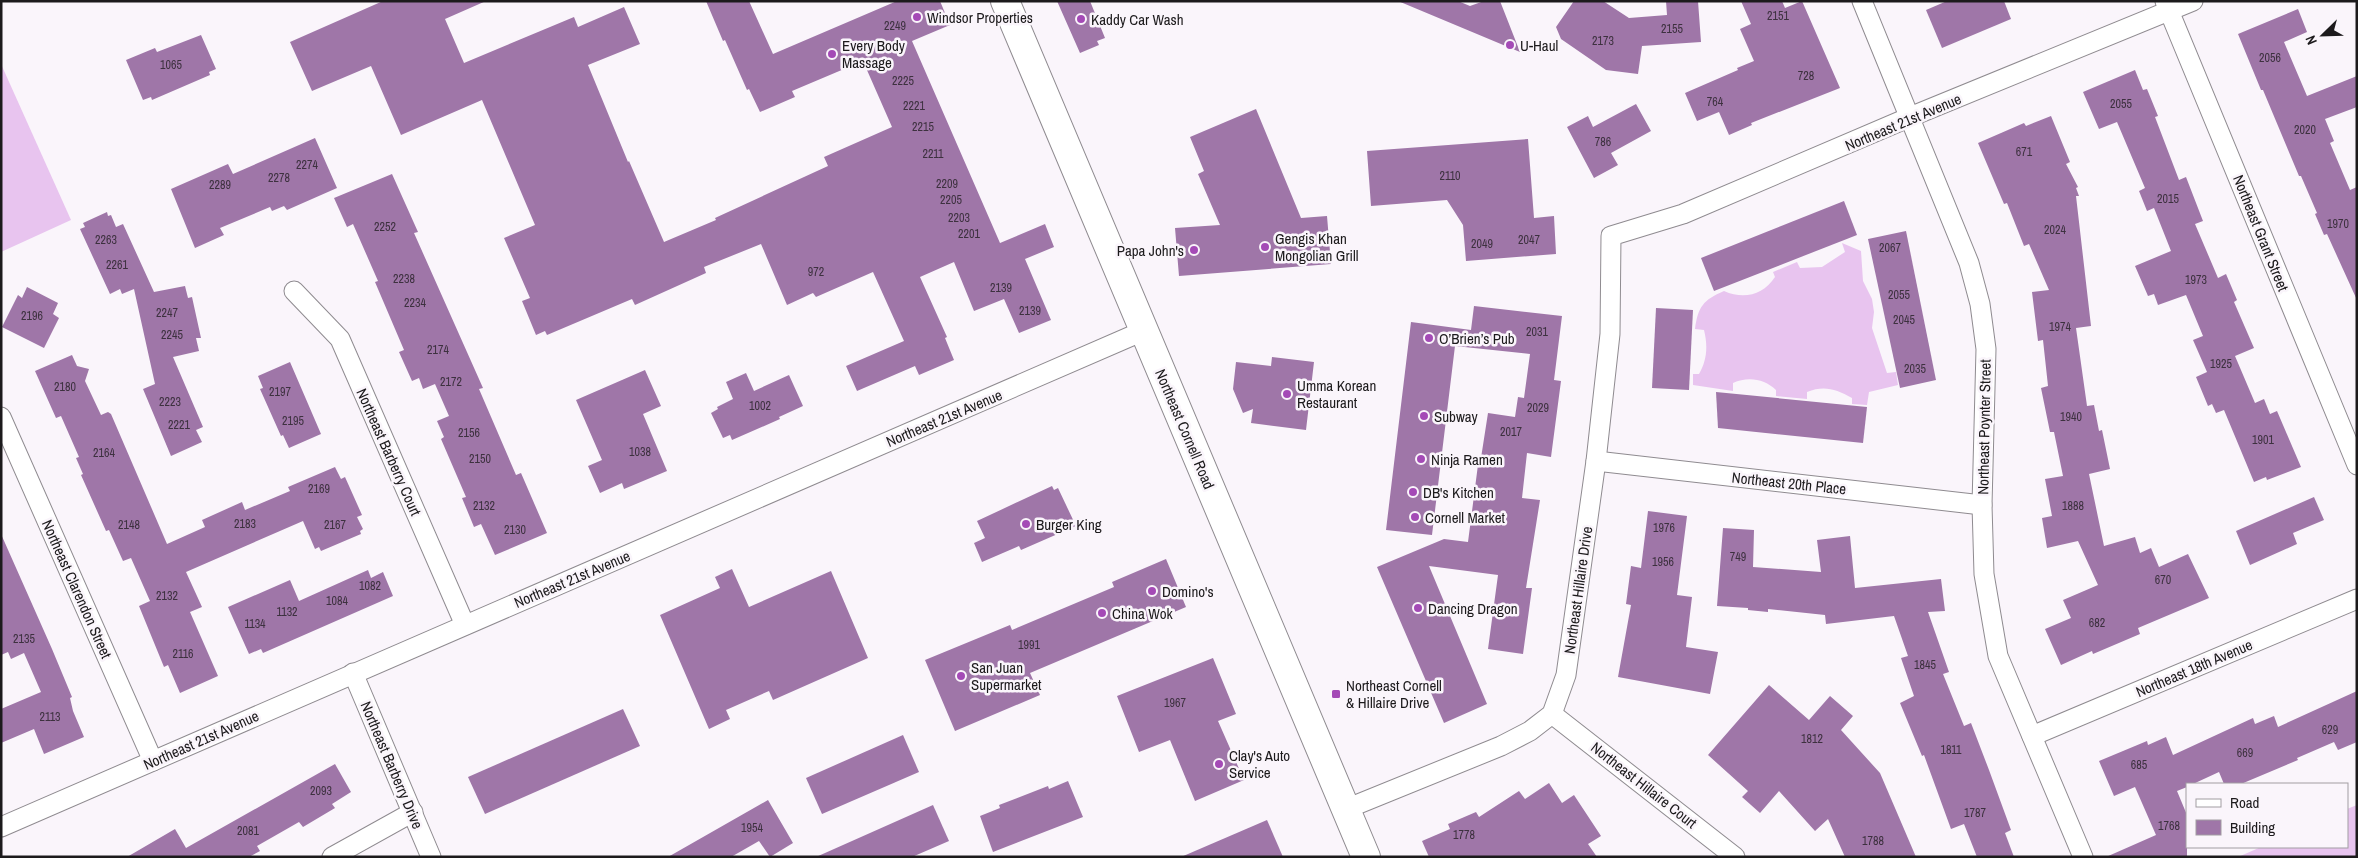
<svg xmlns="http://www.w3.org/2000/svg" width="2358" height="858" font-family="'Archivo Narrow',sans-serif">
<style>
.grass{fill:#e8c4ef}
.building{fill:#9f76a8}
.lines{fill:none;stroke-linecap:round;stroke-linejoin:round}
.minor-casing{stroke:#8f8b90;stroke-width:21}
.trunk-casing{stroke:#8f8b90;stroke-width:30}
.minor{stroke:#fff;stroke-width:19}
.trunk{stroke:#fff;stroke-width:28}
.poi-dot{fill:#a44ab6;stroke:#faf5fb;stroke-width:2}
.labels{text-anchor:middle;dominant-baseline:central;stroke-width:5;stroke-linejoin:round;paint-order:stroke}
.number-label{font-size:12px;fill:#3d313f}
.poi-label{font-size:15px;fill:#1c1a1c;stroke:#faf5fb;text-anchor:start}
.street-label{font-size:15px;fill:#1c1a1c;stroke:#faf5fb}
</style>
<rect width="100%" height="100%" fill="#faf5fb"/>
<!-- grass -->
<g class="grass">
<path d="M1,64L71,220L1,252Z"/>
<path d="M1842,243L1861,251L1863,281L1872,299L1874,312L1872,328L1887,373L1896,372L1898,385L1869,392L1867,405L1852,404V398C1836,389 1824,385 1807,392V399L1776,396V390C1765,379 1748,376 1733,383V391L1693,385V374H1699C1707,360 1708,346 1704,330L1695,329C1698,307 1703,300 1724,291C1744,300 1763,295 1775,277L1773,272L1797,262L1800,268L1822,267L1845,252Z"/>
<path d="M2357,805V857H2238L2261,847H2347V809Z"/>
</g>
<!-- building -->
<g class="building">
<path d="M383,1H486L445,19L464,63L574,17L578,27L624,7L640,44L588,65L628,162L629,161L664,242L716,220L715,218L828,166L824,157L892,127L863,61L792,91L795,97L760,112L749,89L747,90L725,40L723,41L706,1H749L773,54L897,1H940L950,25L912,41L1000,243L1045,224L1054,247L1025,259L1051,320L1019,333L1004,299L974,311L954,262L920,277L947,337L945,338L954,360L919,375L915,366L857,391L846,366L904,341L873,272L816,297L813,293L787,305L761,244L704,267L706,273L635,305L632,299L547,335L545,331L536,335L522,301L530,298L504,238L535,225L482,100L401,135L371,66L312,91L290,42Z"/>
<path d="M1057,1H1090L1105,38L1097,41L1099,45L1080,53Z"/>
<path d="M1398,1H1458L1470,6L1484,1H1500L1520,52Z"/>
<path d="M1574,1H1603L1629,18L1667,15L1666,1H1698L1701,42L1642,46L1638,74L1606,70L1561,39L1556,27Z"/>
<path d="M1741,1H1782L1785,8L1802,1L1840,88L1751,123L1752,125L1729,135L1719,112L1697,121L1685,93L1738,70L1737,68L1754,61L1740,29L1751,24Z"/>
<path d="M1947,1H2004L2011,19L1942,48L1926,10Z"/>
<path d="M2298,9L2307,32L2284,42L2307,96L2357,76V107L2325,119L2334,141L2330,143L2350,190L2357,187V300L2327,234L2324,235L2315,214L2317,213L2301,176H2299L2263,90H2261L2238,34Z"/>
<path d="M201,35L216,69L209,72L210,75L152,100L151,97L143,100L126,60L155,48L157,52Z"/>
<path d="M2135,70L2143,90L2147,89L2158,116L2155,117L2179,180L2186,177L2203,221L2195,224L2218,278L2226,274L2237,300L2234,302L2254,348L2235,356L2255,403L2264,399L2270,414L2277,411L2301,467L2267,480L2266,477L2254,482L2224,410L2216,413L2212,404L2208,406L2196,377L2207,372L2193,340L2203,336L2186,295L2158,305L2154,294L2148,296L2135,266L2171,251L2154,208L2147,211L2139,191L2145,188L2117,122L2099,129L2083,92Z"/>
<path d="M1636,104L1651,131L1611,153L1618,165L1594,178L1567,127L1588,116L1593,127Z"/>
<path d="M1256,109L1301,218L1327,216L1331,264L1179,276L1175,228L1220,225L1198,174L1204,171L1190,137Z"/>
<path d="M2051,116L2070,162L2066,164L2078,187L2076,188L2079,196H2076L2091,326L2076,328L2087,406L2094,405L2099,431L2102,430L2110,469L2089,474L2104,546L2135,537L2140,553L2151,548L2159,567L2188,554L2209,598L2138,628L2140,634L2093,654L2092,651L2061,665L2045,629L2071,618L2063,600L2098,585L2078,541L2047,548L2042,518L2052,516L2045,479L2063,476L2054,432H2050L2041,388L2048,386L2043,340L2038,341L2032,292L2049,290L2029,244L2024,246L2007,203L2004,204L1978,143L2024,123L2026,126Z"/>
<path d="M315,138L337,188L287,210L284,206L272,211L270,207L220,228L224,235L195,248L171,189L228,164L233,174Z"/>
<path d="M1528,139L1534,218L1554,216L1556,254L1466,261L1463,225L1447,200L1371,206L1367,151Z"/>
<path d="M392,174L418,232L414,233L483,388L479,389L516,475L521,473L547,533L495,555L481,524L474,527L462,498L466,497L441,439L444,437L437,421L449,416L435,384L423,389L419,378L412,381L399,352L404,350L375,282L378,281L353,224L347,227L334,198Z"/>
<path d="M1844,201L1857,235L1714,291L1701,258Z"/>
<path d="M107,212L108,216L111,215L116,227L123,224L154,292L185,286L188,298L192,297L201,338H196L199,351L173,357L203,427L196,430L202,442L171,456L143,389L155,384L134,289L122,294L120,289L110,294L80,229L85,227L83,223Z"/>
<path d="M1906,231L1936,380L1900,388L1868,239Z"/>
<path d="M27,287L58,303L53,314L59,318L44,348L2,327L18,295L22,298Z"/>
<path d="M1474,306L1562,316L1554,380L1561,381L1551,457L1527,453L1522,498L1540,500L1526,588H1532L1523,654L1488,649L1498,575L1429,566L1487,704L1444,723L1377,567L1444,539L1468,542L1479,457L1481,458L1488,413L1515,417L1518,397L1524,398L1530,354L1455,346L1432,535L1386,530L1411,322L1471,330Z"/>
<path d="M1656,308L1693,310L1689,390L1652,388Z"/>
<path d="M72,355L77,366L89,369L85,381L101,415L108,412L111,414L167,544L205,527L202,520L242,502L245,510L290,491L288,487L335,467L341,479L345,477L362,515L357,517L363,529L360,531L361,534L321,551L319,547L315,549L303,521L186,572L202,607L190,612L218,676L180,693L168,665L164,667L139,606L150,601L131,558L123,561L109,530L106,531L81,475L83,474L76,458L79,457L61,416L56,418L35,371Z"/>
<path d="M1272,357L1314,362L1306,430L1251,423L1253,409L1243,413L1233,389L1236,362L1271,366Z"/>
<path d="M290,362L321,434L289,448L283,435L281,436L260,389L263,388L258,376Z"/>
<path d="M645,370L661,406L643,414L667,471L624,489L622,483L600,493L588,466L602,460L576,400Z"/>
<path d="M746,373L754,391L789,375L803,406L779,417L780,419L732,440L730,435L723,438L711,413L718,409L717,407L733,399L726,382Z"/>
<path d="M1716,392L1867,407L1863,443L1718,428Z"/>
<path d="M1052,486L1054,490L1058,488L1076,526L1021,550L1019,546L982,562L974,543L985,538L977,521Z"/>
<path d="M2314,497L2324,520L2293,533L2297,544L2250,565L2236,531Z"/>
<path d="M1648,511L1687,516L1677,595L1692,597L1686,647L1718,652L1710,694L1618,677L1631,605L1626,604L1631,566L1641,568Z"/>
<path d="M1723,528L1754,530L1753,567L1821,572L1817,540L1850,536L1855,588L1941,579L1945,611L1928,612L1949,672L1943,674L1964,726L1971,723L1989,770L2011,830L2005,833L2014,857H1977L1964,824L1951,829L1924,755L1922,756L1900,703L1914,696L1901,658L1908,656L1894,616L1826,624L1825,615L1768,609V612L1748,610V608L1717,606Z"/>
<path d="M1,534L52,649L72,697L70,698L73,711L84,737L44,754L34,729L1,743V709L41,692L24,653L11,659L8,652L1,655Z"/>
<path d="M1166,559L1186,607L1030,673L1040,695L955,731L925,660L1010,625L1012,630L1114,587L1112,582Z"/>
<path d="M732,569L749,607L831,571L868,658L773,700L769,691L726,710L730,719L709,729L660,615L720,588L715,577Z"/>
<path d="M368,570L371,578L383,572L393,596L263,653L261,649L249,654L228,607L290,580L299,601Z"/>
<path d="M1213,658L1236,714L1218,721L1244,780L1195,801L1170,740L1139,752L1117,696Z"/>
<path d="M1769,685L1809,720L1830,696L1853,716L1841,730L1880,773L1916,857H1845L1828,819L1815,831L1779,791L1760,813L1742,797L1748,791L1708,755Z"/>
<path d="M2357,691V742L2338,750L2334,742L2297,758L2298,760L2241,784H2224L2219,772L2193,784H2187V787L2177,791L2187,815V857H2106L2156,835L2135,787L2114,796L2099,761L2147,741L2148,745L2166,737L2173,755L2253,718L2255,724L2274,716L2278,727Z"/>
<path d="M623,709L640,746L485,814L468,777Z"/>
<path d="M903,735L919,772L822,814L806,778Z"/>
<path d="M335,764L351,792L332,804L335,808L303,827L299,822L257,846L260,851L249,857H127L175,829L186,848Z"/>
<path d="M1068,781L1083,817L993,852L980,816L1000,808L999,805L1048,786L1049,789Z"/>
<path d="M1549,783L1562,803L1574,795L1601,836L1588,844L1597,857H1429L1422,841L1450,829L1448,824L1476,812L1479,817L1519,791L1525,799Z"/>
<path d="M768,800L793,843L770,857L759,841L731,857H668Z"/>
<path d="M933,805L949,841L912,857H816Z"/>
<path d="M1267,820L1283,857H1181Z"/>
</g>
<g class="lines">
<!-- minor casing -->
<g class="minor-casing">
<g id="minor">
<path d="M1862,1L1969,263L1980,304L1986,349L1982,505L1984,574L1998,656L2083,857"/>
<path d="M2165,1L2357,465"/>
<path d="M294,291L340,339L465,625"/>
<path d="M1,417L153,761"/>
<path d="M1596,461L1982,505"/>
<path d="M353,673L431,857"/>
<path d="M1552,714L1735,857"/>
<path d="M2032,736L2357,599"/>
<path d="M1346,809L1501,746L1530,731L1552,714L1566,675L1596,461L1610,334L1611,236L1683,214L1910,117L2193,1"/>
<path d="M1,827L1143,331"/>
<path d="M332,857L413,812"/>
</g>
</g>
<!-- trunk casing -->
<g class="trunk-casing">
<path id="trunk" d="M1005,1L1366,857"/>
</g>
<!-- minor -->
<use href="#minor" class="minor"/>
<!-- trunk -->
<use href="#trunk" class="trunk"/>
</g>
<!-- markers -->
<g class="poi-dot">
<circle cx="917" cy="17" r="5"/>
<circle cx="1081" cy="19" r="5"/>
<circle cx="1510" cy="45" r="5"/>
<circle cx="832" cy="54" r="5"/>
<circle cx="1265" cy="247" r="5"/>
<circle cx="1194" cy="250" r="5"/>
<circle cx="1429" cy="338" r="5"/>
<circle cx="1287" cy="394" r="5"/>
<circle cx="1424" cy="416" r="5"/>
<circle cx="1421" cy="459" r="5"/>
<circle cx="1413" cy="492" r="5"/>
<circle cx="1415" cy="517" r="5"/>
<circle cx="1026" cy="524" r="5"/>
<circle cx="1152" cy="591" r="5"/>
<circle cx="1418" cy="608" r="5"/>
<circle cx="1102" cy="613" r="5"/>
<circle cx="961" cy="676" r="5"/>
<rect x="1331" y="689" width="10" height="10" rx="2.5"/>
<circle cx="1219" cy="764" r="5"/>
</g>
<g class="labels">
<!-- number labels -->
<g class="number-label">
<text x="1778" y="16">2151</text>
<text x="895" y="26">2249</text>
<text x="1672" y="29">2155</text>
<text x="1603" y="41">2173</text>
<text x="2270" y="58">2056</text>
<text x="171" y="65">1065</text>
<text x="1806" y="76">728</text>
<text x="903" y="81">2225</text>
<text x="1715" y="102">764</text>
<text x="2121" y="104">2055</text>
<text x="914" y="106">2221</text>
<text x="923" y="127">2215</text>
<text x="2305" y="130">2020</text>
<text x="1603" y="142">786</text>
<text x="2024" y="152">671</text>
<text x="933" y="154">2211</text>
<text x="307" y="165">2274</text>
<text x="1450" y="176">2110</text>
<text x="279" y="178">2278</text>
<text x="947" y="184">2209</text>
<text x="220" y="185">2289</text>
<text x="2168" y="199">2015</text>
<text x="951" y="200">2205</text>
<text x="959" y="218">2203</text>
<text x="2338" y="224">1970</text>
<text x="385" y="227">2252</text>
<text x="2055" y="230">2024</text>
<text x="969" y="234">2201</text>
<text x="106" y="240">2263</text>
<text x="1529" y="240">2047</text>
<text x="1482" y="244">2049</text>
<text x="1890" y="248">2067</text>
<text x="117" y="265">2261</text>
<text x="816" y="272">972</text>
<text x="404" y="279">2238</text>
<text x="2196" y="280">1973</text>
<text x="1001" y="288">2139</text>
<text x="1899" y="295">2055</text>
<text x="415" y="303">2234</text>
<text x="1030" y="311">2139</text>
<text x="167" y="313">2247</text>
<text x="32" y="316">2196</text>
<text x="1904" y="320">2045</text>
<text x="2060" y="327">1974</text>
<text x="1537" y="332">2031</text>
<text x="172" y="335">2245</text>
<text x="438" y="350">2174</text>
<text x="2221" y="364">1925</text>
<text x="1915" y="369">2035</text>
<text x="451" y="382">2172</text>
<text x="65" y="387">2180</text>
<text x="280" y="392">2197</text>
<text x="170" y="402">2223</text>
<text x="760" y="406">1002</text>
<text x="1538" y="408">2029</text>
<text x="2071" y="417">1940</text>
<text x="293" y="421">2195</text>
<text x="179" y="425">2221</text>
<text x="1511" y="432">2017</text>
<text x="469" y="433">2156</text>
<text x="2263" y="440">1901</text>
<text x="640" y="452">1038</text>
<text x="104" y="453">2164</text>
<text x="480" y="459">2150</text>
<text x="319" y="489">2169</text>
<text x="484" y="506">2132</text>
<text x="2073" y="506">1888</text>
<text x="245" y="524">2183</text>
<text x="129" y="525">2148</text>
<text x="335" y="525">2167</text>
<text x="1664" y="528">1976</text>
<text x="515" y="530">2130</text>
<text x="1738" y="557">749</text>
<text x="1663" y="562">1956</text>
<text x="2163" y="580">670</text>
<text x="370" y="586">1082</text>
<text x="167" y="596">2132</text>
<text x="337" y="601">1084</text>
<text x="287" y="612">1132</text>
<text x="2097" y="623">682</text>
<text x="255" y="624">1134</text>
<text x="24" y="639">2135</text>
<text x="1029" y="645">1991</text>
<text x="183" y="654">2116</text>
<text x="1925" y="665">1845</text>
<text x="1175" y="703">1967</text>
<text x="50" y="717">2113</text>
<text x="2330" y="730">629</text>
<text x="1812" y="739">1812</text>
<text x="1951" y="750">1811</text>
<text x="2245" y="753">669</text>
<text x="2139" y="765">685</text>
<text x="321" y="791">2093</text>
<text x="1975" y="813">1787</text>
<text x="2169" y="826">1768</text>
<text x="752" y="828">1954</text>
<text x="248" y="831">2081</text>
<text x="1464" y="835">1778</text>
<text x="1873" y="841">1788</text>
</g>
<!-- poi labels -->
<g class="poi-label">
<text x="927" y="17">Windsor Properties</text>
<text x="1091" y="19">Kaddy Car Wash</text>
<text x="842" y="45">Every Body<tspan x="842" dy="17">Massage</tspan></text>
<text x="1520" y="45">U-Haul</text>
<text x="1275" y="238">Gengis Khan<tspan x="1275" dy="17">Mongolian Grill</tspan></text>
<text x="1184" y="250" text-anchor="end">Papa John's</text>
<text x="1439" y="338">O’Brien’s Pub</text>
<text x="1297" y="385">Umma Korean<tspan x="1297" dy="17">Restaurant</tspan></text>
<text x="1434" y="416">Subway</text>
<text x="1431" y="459">Ninja Ramen</text>
<text x="1423" y="492">DB's Kitchen</text>
<text x="1425" y="517">Cornell Market</text>
<text x="1036" y="524">Burger King</text>
<text x="1162" y="591">Domino's</text>
<text x="1428" y="608">Dancing Dragon</text>
<text x="1112" y="613">China Wok</text>
<text x="971" y="667">San Juan<tspan x="971" dy="17">Supermarket</tspan></text>
<text x="1346" y="685">Northeast Cornell<tspan x="1346" dy="17">&amp; Hillaire Drive</tspan></text>
<text x="1229" y="755">Clay's Auto<tspan x="1229" dy="17">Service</tspan></text>
</g>
<!-- street labels -->
<g class="street-label">
<text transform="translate(1903 122) rotate(-23)">Northeast 21st Avenue</text>
<text transform="translate(2261 233) rotate(68)">Northeast Grant Street</text>
<text transform="translate(944 418) rotate(-23)">Northeast 21st Avenue</text>
<text transform="translate(1984 427) rotate(-89)">Northeast Poynter Street</text>
<text transform="translate(1185 429) rotate(67)">Northeast Cornell Road</text>
<text transform="translate(389 452) rotate(66)">Northeast Barberry Court</text>
<text transform="translate(1789 483) rotate(6)">Northeast 20th Place</text>
<text transform="translate(572 579) rotate(-23)">Northeast 21st Avenue</text>
<text transform="translate(77 589) rotate(66)">Northeast Clarendon Street</text>
<text transform="translate(1578 590) rotate(-82)">Northeast Hillaire Drive</text>
<text transform="translate(2194 668) rotate(-23)">Northeast 18th Avenue</text>
<text transform="translate(201 740) rotate(-24)">Northeast 21st Avenue</text>
<text transform="translate(392 765) rotate(67)">Northeast Barberry Drive</text>
<text transform="translate(1644 785) rotate(38)">Northeast Hillaire Court</text>
</g>
</g>
<!-- border -->
<rect width="2358" height="858" fill="none" stroke="#1c1a1c" stroke-width="5"/>
<!-- legend -->
<rect x="2186" y="783" width="162" height="65" fill="#faf5fb" stroke="#a19da2"/>
<rect x="2196" y="799" width="25" height="8" fill="#ffffff" stroke="#a19da2"/>
<text x="2230" y="808" font-size="15" fill="#1c1a1c">Road</text>
<rect x="2196" y="820" width="25" height="15" fill="#9f76a8" stroke="#a19da2"/>
<text x="2230" y="833" font-size="15" fill="#1c1a1c">Building</text>
<!-- north arrow -->
<g transform="translate(2323 35) rotate(247)" stroke="#faf5fb" stroke-width="4" paint-order="stroke">
<path d="M0-4L9 19L0 12L-9 19Z" fill="#1c1a1c"/>
<text y="-8" font-size="14" font-weight="bold" text-anchor="middle" fill="#1c1a1c">N</text>
</g>
</svg>
